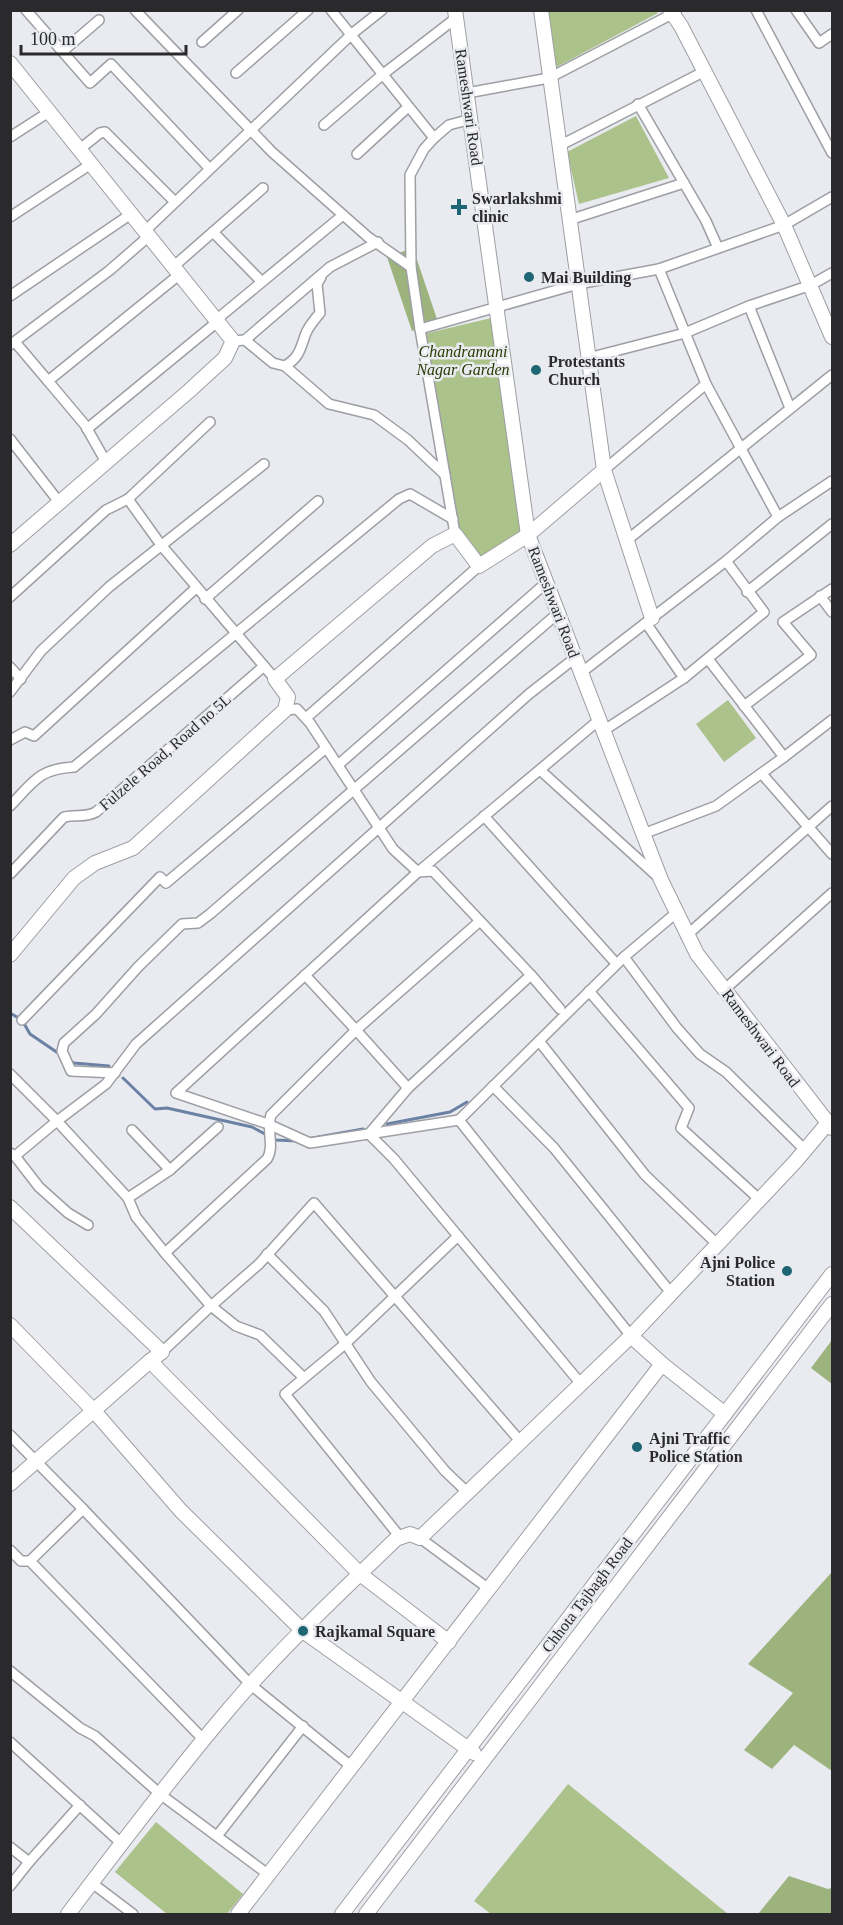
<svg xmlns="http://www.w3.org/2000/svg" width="843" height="1925" font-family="Georgia,serif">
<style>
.green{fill:#abc28b}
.forest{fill:#9cb37d}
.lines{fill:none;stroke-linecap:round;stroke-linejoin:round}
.stream{stroke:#6b82a4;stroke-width:3}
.street-casing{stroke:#9d9fa4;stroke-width:12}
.secondary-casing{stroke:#9d9fa4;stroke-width:16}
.street{stroke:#fff;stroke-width:9}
.secondary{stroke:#fff;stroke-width:14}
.poi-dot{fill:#1e6674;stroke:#e9ebf0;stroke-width:2}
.labels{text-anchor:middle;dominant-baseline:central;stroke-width:5;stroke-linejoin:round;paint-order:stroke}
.street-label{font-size:16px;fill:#2a2a2c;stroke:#e9ebf0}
.poi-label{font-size:16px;font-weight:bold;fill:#2a2a2c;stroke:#e9ebf0;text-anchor:start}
.park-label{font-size:16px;font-style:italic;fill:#293c00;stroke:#e9ebf0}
</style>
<rect width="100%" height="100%" fill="#e9ebf0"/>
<!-- green -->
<g class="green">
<path d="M655,10L658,13L553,69L545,11Z"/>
<path d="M636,116L669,178L579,204L567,152Z"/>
<path d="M491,318L523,534L479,560L459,531L424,334Z"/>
<path d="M728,700L756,738L724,762L696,724Z"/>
<path d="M568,1784L728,1914H491L474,1901Z"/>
<path d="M156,1822L243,1894L227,1914H167L115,1872Z"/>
</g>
<!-- forest -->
<g class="forest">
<path d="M413,248L438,322L412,331L387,257Z"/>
<path d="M832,1340V1384L811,1368Z"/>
<path d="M832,1572V1771L794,1745L772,1769L744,1750L793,1693L748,1664Z"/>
<path d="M789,1876L828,1889L832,1888V1914H758Z"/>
</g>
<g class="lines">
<!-- stream -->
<g class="stream">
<path d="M10,1013L22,1020L30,1034L61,1055"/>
<path d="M69,1060L74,1063L109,1066"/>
<path d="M123,1078L155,1109L167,1108L252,1127L276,1140L297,1141"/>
<path d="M387,1124L450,1112L467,1102"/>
<path d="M307,1139L363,1129"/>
</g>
<!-- street casing -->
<g class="street-casing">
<g id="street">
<path d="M26,10L90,83L111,64L209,168"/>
<path d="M135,10L272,152L368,237L411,267"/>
<path d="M331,10L434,138"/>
<path d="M756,10L832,153"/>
<path d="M796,10L819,43L832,34"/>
<path d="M202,42L238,10"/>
<path d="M63,51L99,20"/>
<path d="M236,73L308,10"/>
<path d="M467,93L549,78L676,12"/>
<path d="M638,104L706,221L718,248"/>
<path d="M324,125L382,75L456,18"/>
<path d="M10,137L49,112"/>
<path d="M559,146L705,71"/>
<path d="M80,149L100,133L105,132L175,202"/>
<path d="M357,154L408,107"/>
<path d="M10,217L91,164"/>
<path d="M569,220L684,183"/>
<path d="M145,231L353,33L382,10"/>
<path d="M213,232L261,281"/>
<path d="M173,267L263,188"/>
<path d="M10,296L131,214"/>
<path d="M749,306L790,408"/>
<path d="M216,320L343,215"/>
<path d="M420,329L411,267L410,175L424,149L434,138L449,125L471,119"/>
<path d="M245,340L330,267L378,242"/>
<path d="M233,341L245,340L273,363L285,366L329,404L374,415L408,440L445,475"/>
<path d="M15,342L48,381"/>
<path d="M10,345L110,270L149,236"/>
<path d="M588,358L685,333L749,306L811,285L832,273"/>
<path d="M285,366C300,357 300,349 306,333C309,326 315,319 320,313L317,284L321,277"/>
<path d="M706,384L778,517"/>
<path d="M210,422L128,499L161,545L275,679"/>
<path d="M87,429L217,322"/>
<path d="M10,439L59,502"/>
<path d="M106,462L85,425L48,381L180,274"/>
<path d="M604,470L706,384L659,269L784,225L832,197"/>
<path d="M455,534L420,329L578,284L659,269"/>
<path d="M626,541L832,375"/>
<path d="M747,592L832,524"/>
<path d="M820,596L832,612"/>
<path d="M10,597L106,510L128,499"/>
<path d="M205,599L318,501"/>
<path d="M646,623L684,678"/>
<path d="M10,667L21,679"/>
<path d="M582,672L726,561L778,517L832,481"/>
<path d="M10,692L41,651L109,587L264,464"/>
<path d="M744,706L811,655L783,622L832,589"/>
<path d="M306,718L479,566"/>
<path d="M603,731L684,678L764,612L726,561"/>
<path d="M10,740L25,732L34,736L196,588"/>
<path d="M784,757L832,720"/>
<path d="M338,765L546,583"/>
<path d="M540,770L658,877"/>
<path d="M762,774L832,854"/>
<path d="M10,806C34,781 39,769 74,767L399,499L410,494L453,519"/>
<path d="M484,816L613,960"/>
<path d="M643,834L716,806L784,757L708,659"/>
<path d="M10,874L64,817C76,814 86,818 96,812L264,666"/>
<path d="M686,936L832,806"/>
<path d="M624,957L677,1028L700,1054L726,1072L805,1150"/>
<path d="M305,975L356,1030L480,921"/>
<path d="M531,975L560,1009"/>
<path d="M724,990L832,893"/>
<path d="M589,991L689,1108L681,1128L759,1199"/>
<path d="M22,1020L160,877L166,883L326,748"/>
<path d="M539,1041L645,1175L717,1244"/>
<path d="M115,1073L71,1071L62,1051L64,1043L96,1014L138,967L182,924L198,923L210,914L557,614"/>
<path d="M10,1074L57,1121L15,1156L10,1153"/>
<path d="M493,1086L554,1148L671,1293"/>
<path d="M408,1088L369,1134L394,1159L581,1384"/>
<path d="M459,1120L310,1143L268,1124L176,1093L418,872L599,720"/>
<path d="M132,1130L170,1170"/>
<path d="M15,1156L39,1187L68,1213L88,1225"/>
<path d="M128,1198L57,1121L106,1084L136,1044L529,694L575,658"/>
<path d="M165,1253L136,1217L128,1198L170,1170L218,1127"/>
<path d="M267,1254L324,1311L371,1382L445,1471L467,1492"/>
<path d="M631,1336L459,1120L624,957L676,913"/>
<path d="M162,1352L211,1306L165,1253L267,1159C275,1146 266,1130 271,1115L356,1030L408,1088L531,975L433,871L418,872L393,849L310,723L297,709L285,710"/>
<path d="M303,1377L260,1335L236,1326L211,1306L259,1264L314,1203L520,1441"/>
<path d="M10,1435L83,1509"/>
<path d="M400,1537L285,1394L345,1344L458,1236"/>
<path d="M420,1538L489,1589"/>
<path d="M10,1550L21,1561H30"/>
<path d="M10,1671L80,1728L95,1736L160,1794L269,1875"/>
<path d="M204,1740L30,1561L83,1509L251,1685L352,1767"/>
<path d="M10,1742L121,1843"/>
<path d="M217,1836L303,1726"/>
<path d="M10,1847L29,1862L80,1805"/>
<path d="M92,1883L133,1914"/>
<path d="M10,1886L29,1862"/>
</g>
</g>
<!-- secondary casing -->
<g class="secondary-casing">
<g id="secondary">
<path d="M455,10L528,535L661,880L697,954L832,1128"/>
<path d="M670,10L681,26L784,225L832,337"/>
<path d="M10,63L233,341L225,358L189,391L10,545"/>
<path d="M604,470L652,618"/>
<path d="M10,955L74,878L95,863L133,848L285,710L288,697L275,679L432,546L455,534L479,566L528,535L604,470L541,10"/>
<path d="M10,1207L162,1352L150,1361L360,1574L449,1642"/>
<path d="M10,1325L94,1411L181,1511L303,1631L474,1753"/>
<path d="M662,1364L631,1336L795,1162L827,1124"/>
<path d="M10,1484L150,1361"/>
<path d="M68,1914C120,1845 173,1775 229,1709C280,1649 339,1594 396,1539L410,1534L420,1538L631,1336"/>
<path d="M238,1914L662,1364L725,1414"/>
<path d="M342,1914L832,1274"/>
<path d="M366,1914L832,1304"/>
</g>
</g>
<!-- street -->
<use href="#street" class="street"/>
<!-- secondary -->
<use href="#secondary" class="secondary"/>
</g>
<!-- markers -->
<g class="poi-dot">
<path d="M456 198h6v6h6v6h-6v6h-6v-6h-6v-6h6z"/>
<circle cx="529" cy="277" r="6"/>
<circle cx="536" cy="370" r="6"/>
<circle cx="787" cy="1271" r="6"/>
<circle cx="637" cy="1447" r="6"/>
<circle cx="303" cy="1631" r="6"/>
</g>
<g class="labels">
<!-- street labels -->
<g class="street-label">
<text transform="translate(469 107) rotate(82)">Rameshwari Road</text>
<text transform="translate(554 602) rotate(69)">Rameshwari Road</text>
<text transform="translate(165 752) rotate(-41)">Fulzele Road, Road no 5L</text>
<text transform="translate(761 1038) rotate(53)">Rameshwari Road</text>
<text transform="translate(587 1595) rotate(-53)">Chhota Tajbagh Road</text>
</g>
<!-- poi labels -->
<g class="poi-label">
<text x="472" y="198">Swarlakshmi<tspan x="472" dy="18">clinic</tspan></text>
<text x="541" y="277">Mai Building</text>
<text x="548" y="361">Protestants<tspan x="548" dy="18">Church</tspan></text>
<text x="775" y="1262" text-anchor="end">Ajni Police<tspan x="775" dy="18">Station</tspan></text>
<text x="649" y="1438">Ajni Traffic<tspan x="649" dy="18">Police Station</tspan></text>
<text x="315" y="1631">Rajkamal Square</text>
</g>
<!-- park labels -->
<g class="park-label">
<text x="463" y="351">Chandramani<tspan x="463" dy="18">Nagar Garden</tspan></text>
</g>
</g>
<!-- border -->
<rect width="843" height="1925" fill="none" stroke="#2a2a2c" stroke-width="24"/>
<!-- scale -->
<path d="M21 45v9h165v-9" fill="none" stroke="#2a2a2c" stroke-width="3"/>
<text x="30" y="45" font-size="18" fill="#2a2a2c" stroke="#e9ebf0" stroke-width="4.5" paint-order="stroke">100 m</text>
</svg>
